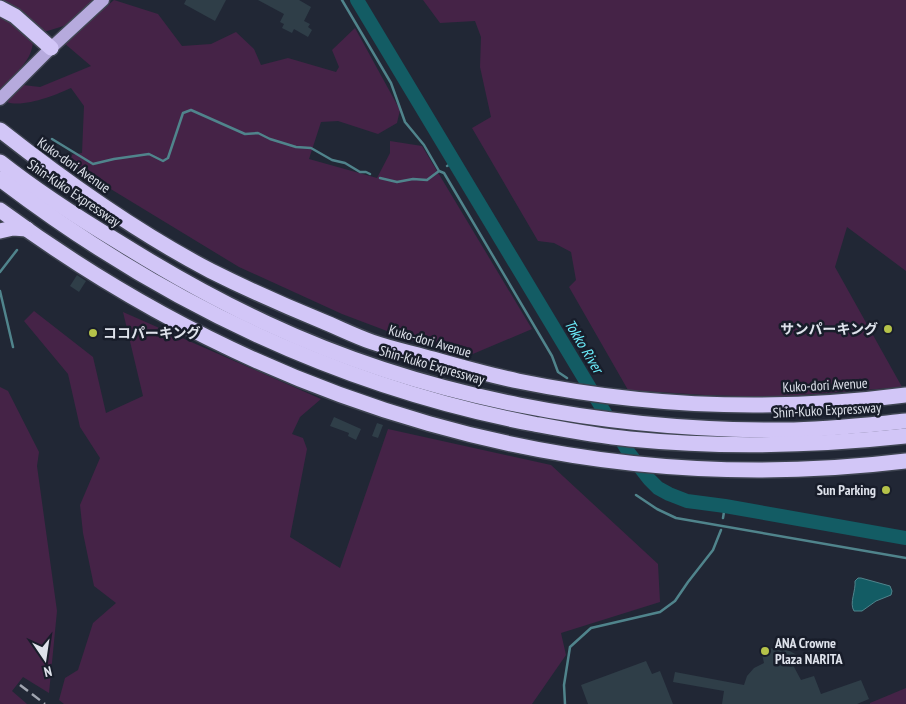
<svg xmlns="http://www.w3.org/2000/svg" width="906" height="704" font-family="'PT Sans Narrow','Noto Sans JP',sans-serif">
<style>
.green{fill:#452347}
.water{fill:#135c64;stroke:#50848c}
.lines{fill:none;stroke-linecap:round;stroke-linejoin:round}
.stream{stroke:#50848c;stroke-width:2.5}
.river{stroke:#135c64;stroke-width:14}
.building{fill:#2f3e48}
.primary-casing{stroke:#3f4552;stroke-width:15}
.highway-casing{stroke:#3f4552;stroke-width:18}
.primary{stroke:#b6aadd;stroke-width:12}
.highway{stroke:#d2c6f7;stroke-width:15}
.rail{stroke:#a0a5b0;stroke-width:2.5;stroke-dasharray:10 5;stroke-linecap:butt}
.poi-dot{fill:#b5c249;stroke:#181d2a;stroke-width:2}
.labels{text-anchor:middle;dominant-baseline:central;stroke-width:5;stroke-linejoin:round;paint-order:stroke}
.street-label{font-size:14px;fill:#dee2eb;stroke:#181d2a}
.poi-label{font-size:14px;font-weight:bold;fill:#dee2eb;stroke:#181d2a;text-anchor:end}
.water-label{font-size:15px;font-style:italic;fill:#6ceefc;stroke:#181d2a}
</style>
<rect width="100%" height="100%" fill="#212735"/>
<!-- green -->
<g class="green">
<path d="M0,0H94L67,25L44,32L24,12L0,3Z"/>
<path d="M114,0L158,14L182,46L211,44L236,32L254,49L261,65L288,58L336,72L339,67L332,50L355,28L400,110L397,123L378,134L338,121L321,122L309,159L377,178L390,153V141L422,146L532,329L461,359L342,314L239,267L58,157L82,153L84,106L71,88C56,95 23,108 7,102L23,85L40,87L91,66L64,43Z"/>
<path d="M423,0H906V271L847,227L835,267L902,387L776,397L705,395L628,390L569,287L576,280L571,252L554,243L538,241L472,128L491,117L480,67L481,37L475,21L440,23Z"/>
<path d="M0,13L33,40C33,61 14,74 0,89Z"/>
<path d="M34,311L93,357L106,413L143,396L123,312L321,399L300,417L292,434L303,438L307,449L290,537L340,568L388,429L551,465L658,564L660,602L561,633L566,655L532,704H64L59,700L65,678L78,670L93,623L116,603L94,586L83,533L80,505L100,458L80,427L68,374L24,321Z"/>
<path d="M0,387L8,391L39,452L37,466L57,611L49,693L23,677L12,691L27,704H0Z"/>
<path d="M906,688V704H870V703Z"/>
</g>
<!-- water -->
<path class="water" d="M858,578H861L890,586L892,591L891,595L876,601L862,611H854C849,603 856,591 855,581Z"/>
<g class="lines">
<!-- stream -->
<g class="stream">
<path d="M342,0L391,83L405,122L424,145L439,171L444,173L552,356L558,372L567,378"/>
<path d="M52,139L93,164L114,159L149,154L163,161L168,158L183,113L191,110L245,134L258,133L270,139L296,147L311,148L332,160L345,163L360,172H366L370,174"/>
<path d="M447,166L454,162"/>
<path d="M380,178L397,182L413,179L427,180L439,171"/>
<path d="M0,272L17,250"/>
<path d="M0,291L13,347"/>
<path d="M636,495L657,509L676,518L906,558"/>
<path d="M723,518L725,506"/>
<path d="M565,704L564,685L570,647L591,628L660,612L675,601L688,582L713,550L721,530"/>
</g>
<!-- river -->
<path class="river" d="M357,0L629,453L649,479L658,488L669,494L687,501L725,506L906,538"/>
</g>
<!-- building -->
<g class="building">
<path d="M186,0H226L215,21L184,4Z"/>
<path d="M258,0H299L311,7L304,21L310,24L308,27L312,30L308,37L294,29L292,33L282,28L284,24L280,22L284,14Z"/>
<path d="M77,275L86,281L79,292L70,286Z"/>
<path d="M334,417L361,429L356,440L348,436L349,433L330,426Z"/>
<path d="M377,423L383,425L378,438L372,436Z"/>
<path d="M782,647L799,656L794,667L801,680L814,676L821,694L861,680L869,699L857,704H722L724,691L673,682L675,672L744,685L747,676L754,668L764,663L761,650Z"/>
<path d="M646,661L652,674L660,671L673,704H588L581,685Z"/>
</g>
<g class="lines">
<!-- primary casing -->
<g class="primary-casing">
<path id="primary" d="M0,99L51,48L103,0"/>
</g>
<!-- highway casing -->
<g class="highway-casing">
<g id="highway">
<path d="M0,8L15,16L51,48"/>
<path d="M0,130C66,182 136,232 211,271C247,289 285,306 322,321C339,328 355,336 372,342C392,349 412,353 433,359C461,367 489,375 518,381C645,407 777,412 906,395"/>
<path d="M0,162C37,191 77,217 117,241C165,271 214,299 266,323C426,398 609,431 785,430C825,430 866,425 906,421"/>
<path d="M0,179C160,301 336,386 534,424C566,430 597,436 630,439C722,448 814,446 906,436"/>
<path d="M0,210C265,405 577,501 906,461"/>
<path d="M0,231L13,228L27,229"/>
</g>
</g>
<!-- primary -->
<use href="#primary" class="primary"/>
<!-- highway -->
<use href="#highway" class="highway"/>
<!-- rail -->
<path class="rail" d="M20,685L45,704"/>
</g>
<!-- markers -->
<g class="poi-dot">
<circle cx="888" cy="329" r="5"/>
<circle cx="93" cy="333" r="5"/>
<circle cx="886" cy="490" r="5"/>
<circle cx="765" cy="651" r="5"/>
</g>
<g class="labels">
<!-- street labels -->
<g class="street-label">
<text transform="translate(74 165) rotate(35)">Kuko-dori Avenue</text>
<text transform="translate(74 193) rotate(34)">Shin-Kuko Expressway</text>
<text transform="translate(430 341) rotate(16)">Kuko-dori Avenue</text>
<text transform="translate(432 365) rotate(16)">Shin-Kuko Expressway</text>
<text transform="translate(825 385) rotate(-3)">Kuko-dori Avenue</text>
<text transform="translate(827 410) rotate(-3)">Shin-Kuko Expressway</text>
</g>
<!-- poi labels -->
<g class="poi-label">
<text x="878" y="329">サンパーキング</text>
<text x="103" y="333" text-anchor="start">ココパーキング</text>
<text x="876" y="490">Sun Parking</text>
<text x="775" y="643" text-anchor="start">ANA Crowne<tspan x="775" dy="16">Plaza NARITA</tspan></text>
</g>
<!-- water labels -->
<g class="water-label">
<text transform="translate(584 346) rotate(59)">Tokko River</text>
</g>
</g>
<!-- north arrow -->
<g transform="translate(45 659) rotate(167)" stroke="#181d2a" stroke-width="4" paint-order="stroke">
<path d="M0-4L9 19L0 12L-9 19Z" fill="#dee2eb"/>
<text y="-8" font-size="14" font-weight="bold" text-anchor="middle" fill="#dee2eb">N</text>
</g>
</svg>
